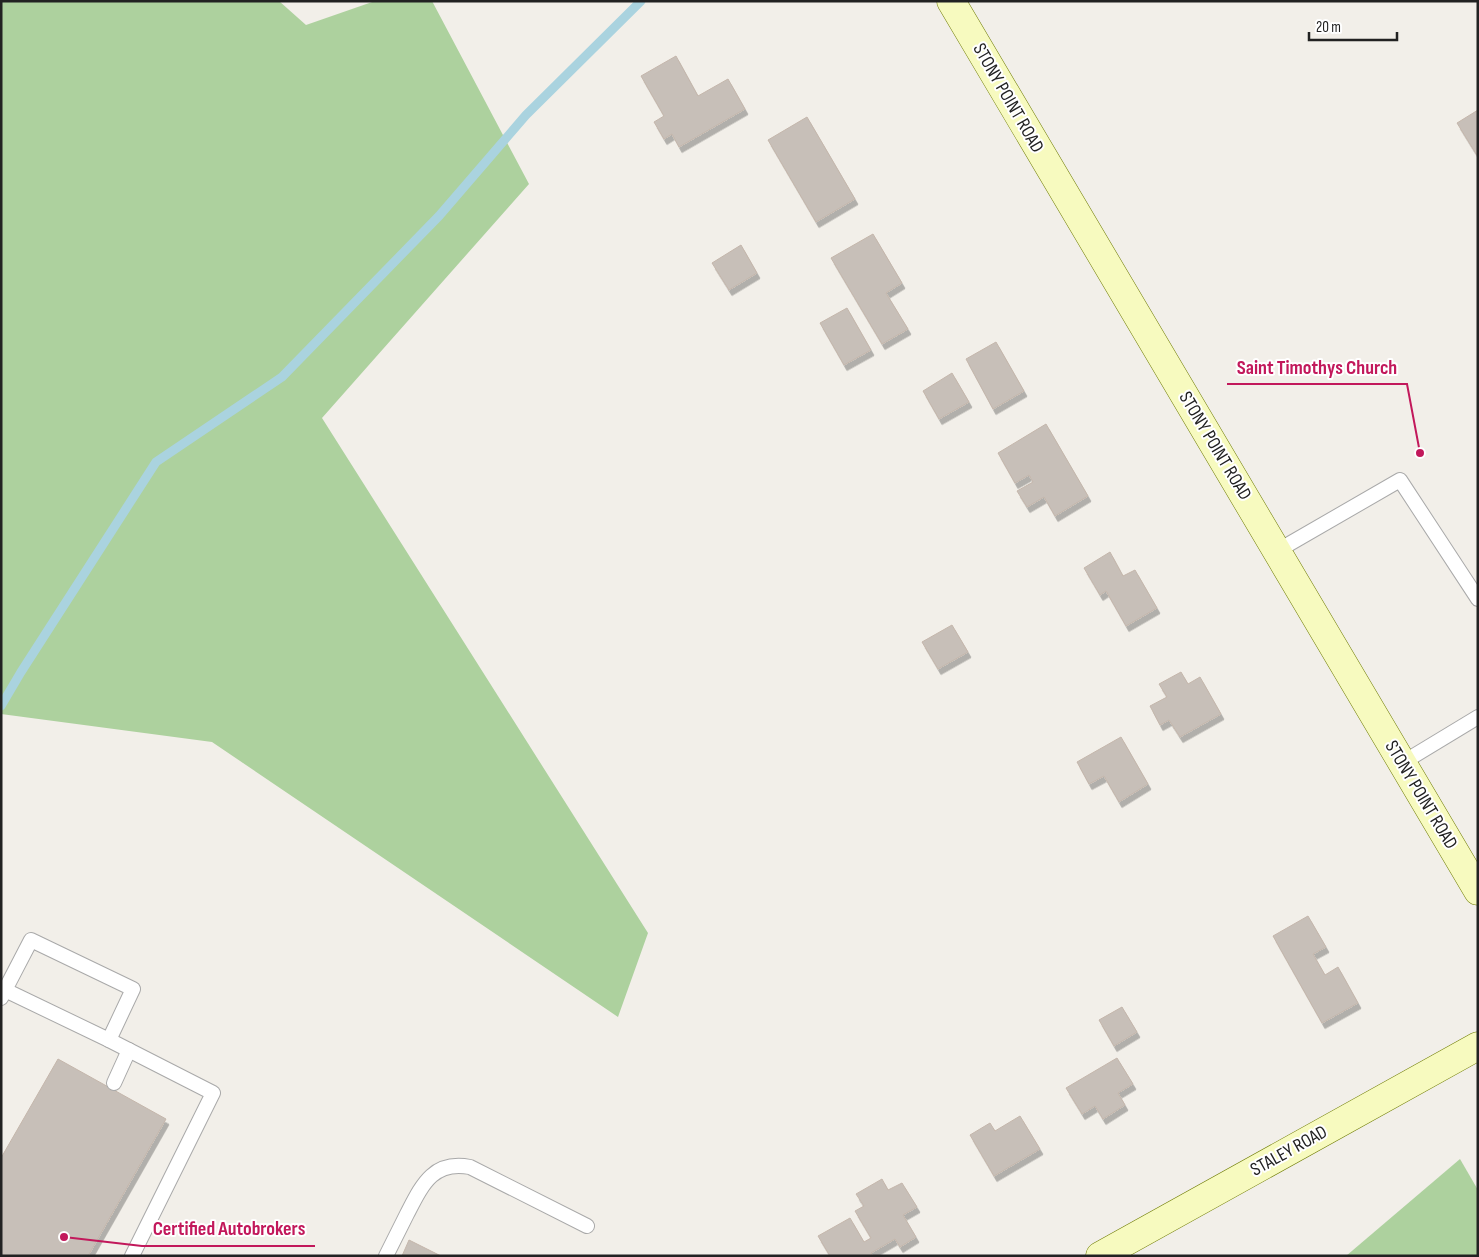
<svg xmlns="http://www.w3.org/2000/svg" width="1479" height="1257" font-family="'Sofia Sans Condensed',sans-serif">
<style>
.forest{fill:#add19e}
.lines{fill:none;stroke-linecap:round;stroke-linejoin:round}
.stream{stroke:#aad3df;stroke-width:9}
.building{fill:#c7bfb8;stroke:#c4b6ab;filter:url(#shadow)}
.lane-casing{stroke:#a9a9a9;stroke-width:16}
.secondary-casing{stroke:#707d05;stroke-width:29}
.lane{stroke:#fff;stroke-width:14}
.secondary{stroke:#f7fabf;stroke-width:28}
.labels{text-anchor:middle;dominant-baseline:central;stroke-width:4;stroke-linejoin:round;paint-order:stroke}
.street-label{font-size:19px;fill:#222;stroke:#fff}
.leader{fill:none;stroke:#c2185b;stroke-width:2}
.callout-dot{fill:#c2185b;stroke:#fff;stroke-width:2}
.callout-label{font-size:20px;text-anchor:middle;font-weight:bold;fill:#c2185b;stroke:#fff;stroke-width:4;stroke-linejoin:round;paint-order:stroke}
</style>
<defs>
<filter id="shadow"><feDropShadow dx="3" dy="5.5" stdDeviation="0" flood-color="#0004"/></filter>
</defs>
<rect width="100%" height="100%" fill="#f2efe9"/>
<!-- forest -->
<g class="forest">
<path d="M1,1H279L306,25L375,1H432L529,184L322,418L648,933L618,1017L212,742L1,714Z"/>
<path d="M1460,1159L1478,1190V1256H1346Z"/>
</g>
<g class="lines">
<!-- stream -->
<path class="stream" d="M1,706L21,672L156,462L282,377L439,216L526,115L641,1"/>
</g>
<!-- building -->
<g class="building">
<path d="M676,56L698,96L728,79L745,109L679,147L672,134L664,139L654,122L664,116L641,76Z"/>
<path d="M1478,110V157L1457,123Z"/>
<path d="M807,117L855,199L816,222L768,140Z"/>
<path d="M873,234L902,283L886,293L908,329L882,344L831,258Z"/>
<path d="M741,245L757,273L729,290L712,263Z"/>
<path d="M847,308L871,350L844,365L820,323Z"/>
<path d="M996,342L1024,391L993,409L966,359Z"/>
<path d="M952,373L969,402L939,419L923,391Z"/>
<path d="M1046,424L1088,496L1055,516L1044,497L1027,507L1017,491L1033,482L1029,475L1015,483L998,453Z"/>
<path d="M1110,552L1123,576L1135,570L1157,608L1126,626L1106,591L1100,595L1084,568Z"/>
<path d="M952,625L968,652L938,669L922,642Z"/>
<path d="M1181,672L1188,684L1200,677L1221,714L1180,737L1169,720L1160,725L1150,706L1167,697L1159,684Z"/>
<path d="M1121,737L1148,784L1119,802L1104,776L1089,784L1077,762Z"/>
<path d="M1308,916L1326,947L1313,954L1325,975L1338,967L1358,1003L1322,1023L1273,936Z"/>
<path d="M1122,1007L1137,1032L1114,1046L1099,1020Z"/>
<path d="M1117,1058L1133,1084L1118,1093L1125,1105L1103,1119L1095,1106L1082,1114L1066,1088Z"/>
<path d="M58,1059L166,1119L88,1256H1V1158Z"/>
<path d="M1020,1116L1040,1149L994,1176L970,1135L990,1123L995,1131Z"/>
<path d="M882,1179L888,1190L902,1183L917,1207L903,1215L916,1237L900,1247L895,1239L871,1253L873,1256H830L818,1236L850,1218L864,1242L871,1238L855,1211L864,1206L856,1194Z"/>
<path d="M409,1240L441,1256H402Z"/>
</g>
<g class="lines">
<!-- lane casing -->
<g class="lane-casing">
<g id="lane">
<path d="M1277,551L1400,480L1478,599"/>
<path d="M1402,763L1478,717"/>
<path d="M1,998L5,990L31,940L133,989L109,1040L5,990"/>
<path d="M109,1040L213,1093L132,1256"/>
<path d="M114,1083L129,1050"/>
<path d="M386,1256C393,1242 400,1228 407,1214C422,1185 433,1160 470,1167L587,1226"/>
</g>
</g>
<!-- secondary casing -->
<g class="secondary-casing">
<g id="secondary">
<path d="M951,1L1478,891"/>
<path d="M1100,1256L1478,1046"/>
</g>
</g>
<!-- lane -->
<use href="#lane" class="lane"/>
<!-- secondary -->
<use href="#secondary" class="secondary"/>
</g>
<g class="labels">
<!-- street labels -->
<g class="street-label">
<text transform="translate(1008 98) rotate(60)">STONY POINT ROAD</text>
<text transform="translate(1215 446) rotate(59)">STONY POINT ROAD</text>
<text transform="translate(1421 795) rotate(59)">STONY POINT ROAD</text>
<text transform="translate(1289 1151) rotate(-29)">STALEY ROAD</text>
</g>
</g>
<!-- callouts -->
<path class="leader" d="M1420 453L1407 384H1227M64 1237L142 1246H315"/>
<g class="callout-dot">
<circle cx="1420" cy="453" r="5"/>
<circle cx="64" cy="1237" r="5"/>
</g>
<g class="callout-label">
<text x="1317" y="374">Saint Timothys Church</text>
<text x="229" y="1235">Certified Autobrokers</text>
</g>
<!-- border -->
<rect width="1479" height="1257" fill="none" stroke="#222222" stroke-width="5"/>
<!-- scale -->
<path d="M1309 32v8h88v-8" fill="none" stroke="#222222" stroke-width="2.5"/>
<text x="1316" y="32" font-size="15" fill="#222222" stroke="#ffffff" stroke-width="4" paint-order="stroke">20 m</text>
</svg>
